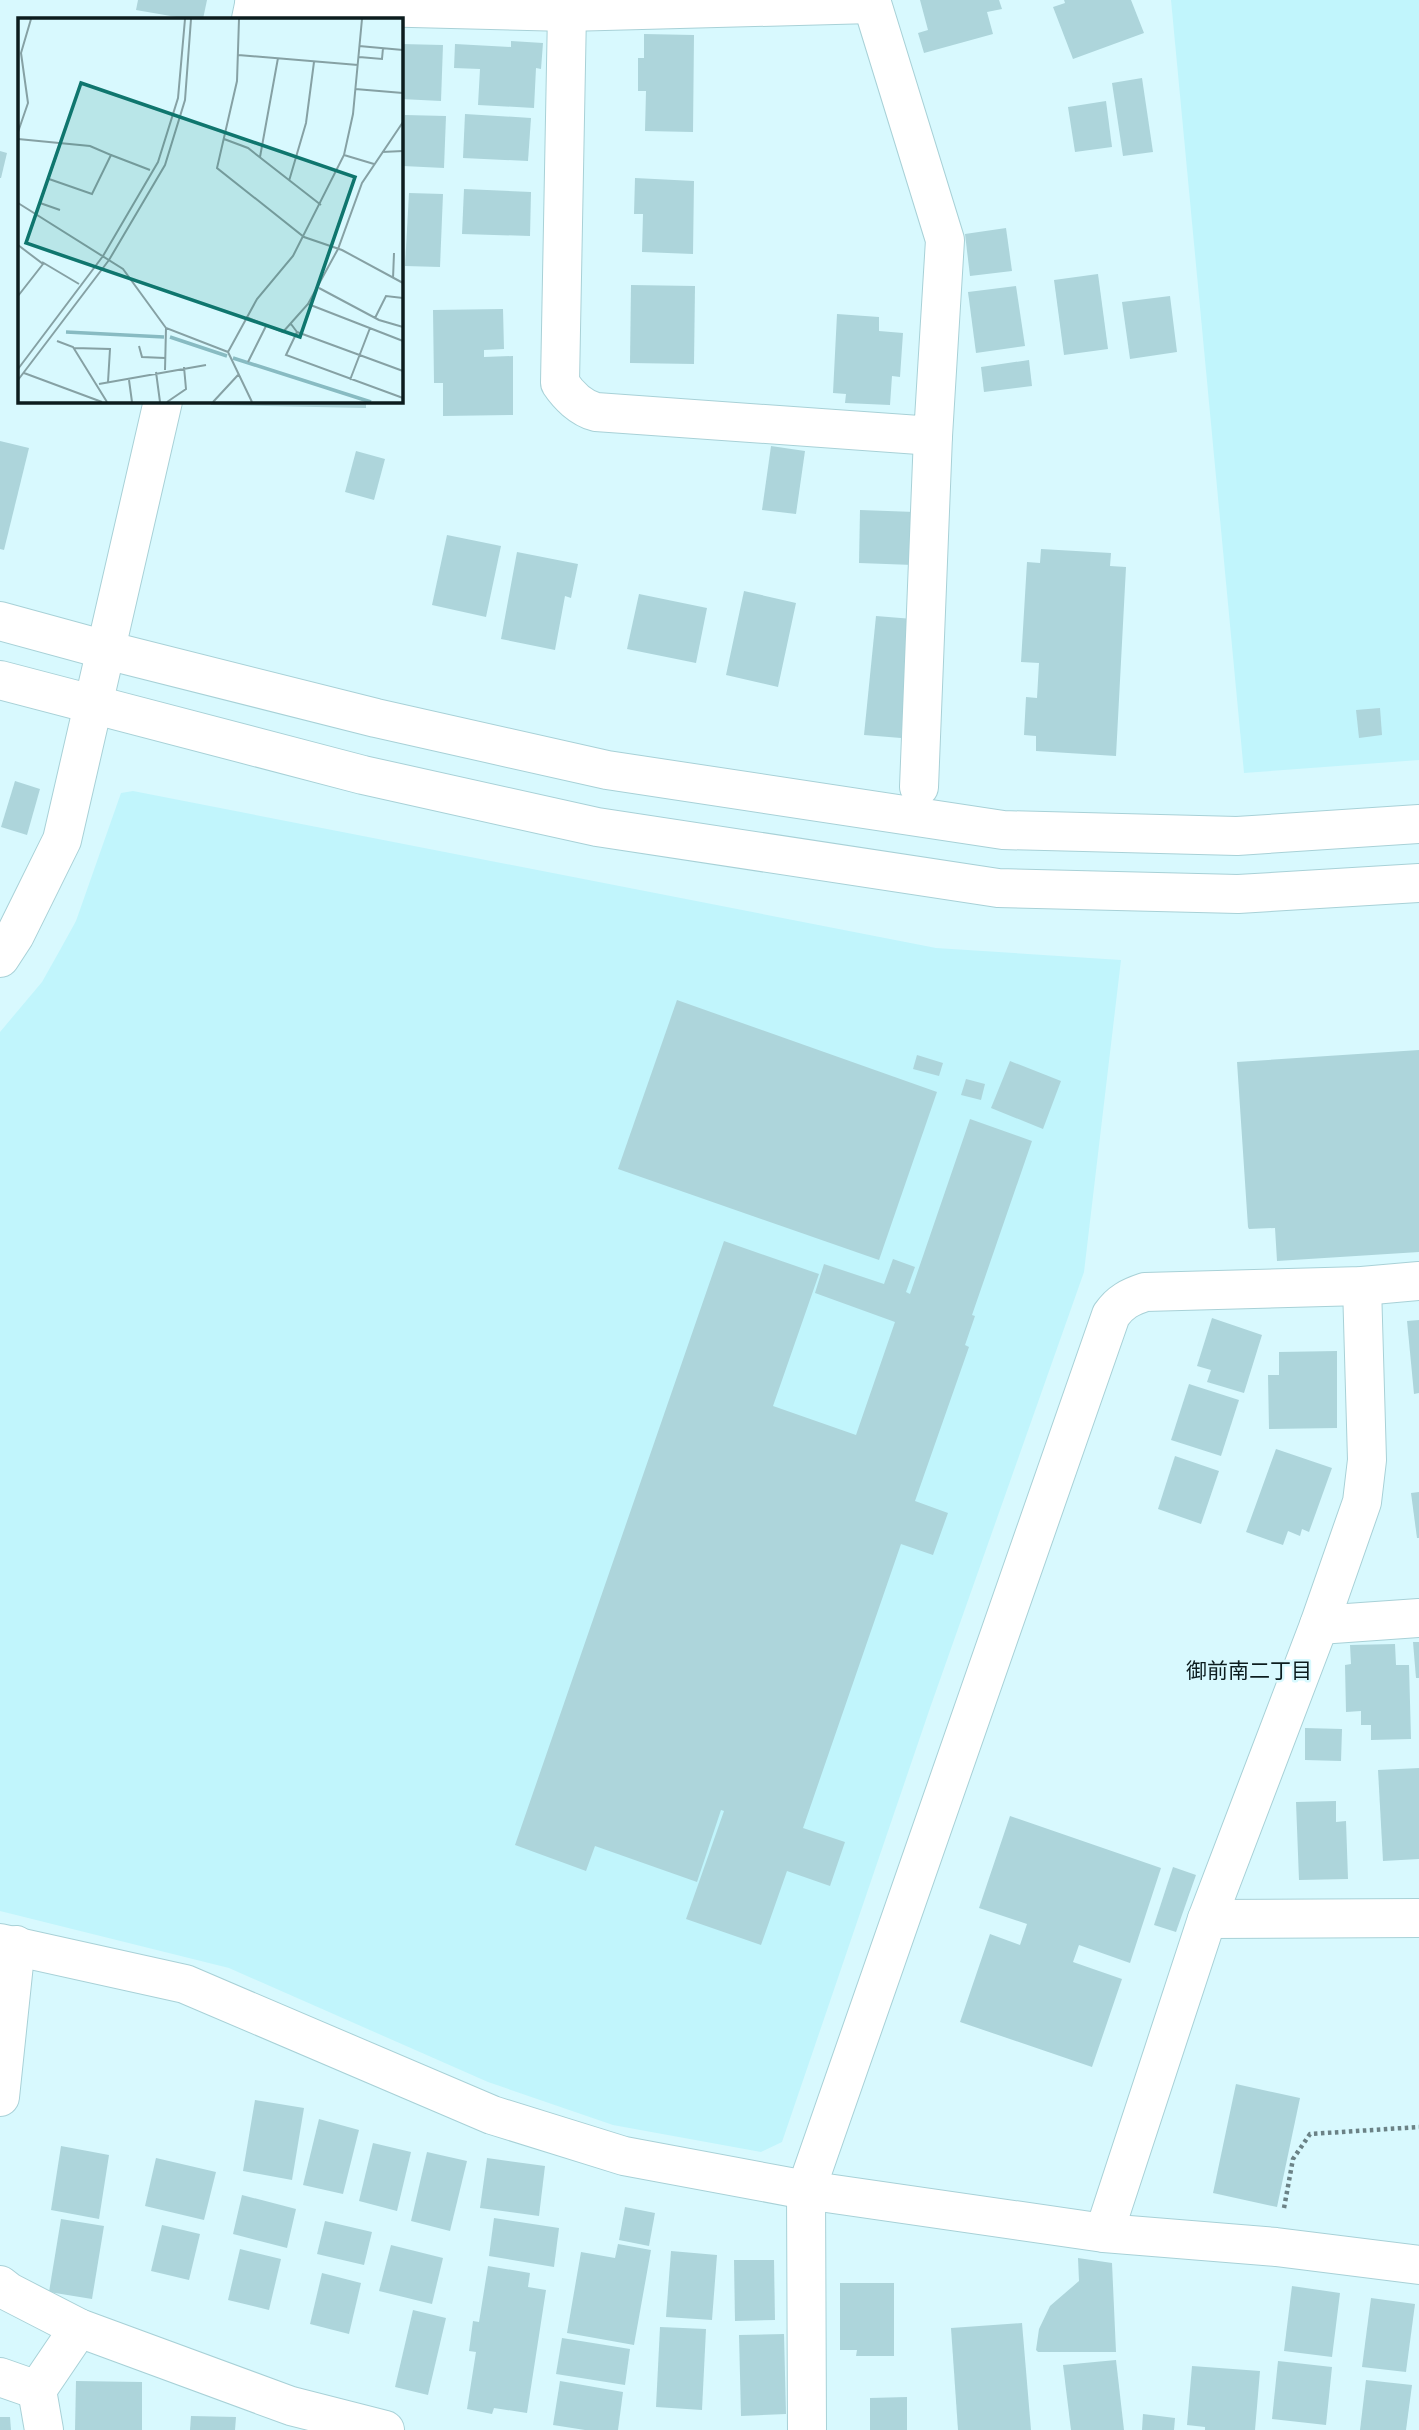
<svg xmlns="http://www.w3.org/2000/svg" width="1419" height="2430" font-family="'Noto Sans','Noto Sans JP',sans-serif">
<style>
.built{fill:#c1f5fc}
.building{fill:#add5db}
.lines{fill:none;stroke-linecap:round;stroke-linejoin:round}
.street-casing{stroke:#a8d1d7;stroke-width:40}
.secondary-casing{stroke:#a8d1d7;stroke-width:40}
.path{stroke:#6b8286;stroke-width:4.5;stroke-dasharray:3.5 3.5;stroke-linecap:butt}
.street{stroke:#fff;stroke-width:38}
.secondary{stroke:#fff;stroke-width:38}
.labels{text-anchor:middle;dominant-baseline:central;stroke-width:5;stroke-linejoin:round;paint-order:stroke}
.neighbourhood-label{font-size:21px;fill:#0c1c1e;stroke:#d8f9fe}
.inset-river{fill:none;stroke:#88bbc2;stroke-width:3.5}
.inset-road{fill:none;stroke:#86a1a4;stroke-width:2}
.view{fill:#0f766e;fill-opacity:0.15;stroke:#0f766e;stroke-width:3.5}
.inset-edge{fill:none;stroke:#0c1c1e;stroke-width:3.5}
</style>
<rect width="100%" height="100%" fill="#d8f9fe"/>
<!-- built -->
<g class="built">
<path d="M1171,0H1419V760L1244,773Z"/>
<path d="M133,791L936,948L1121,960L1084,1272L930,1708L782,2142L761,2152L613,2125L488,2082L229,1968L0,1911V1032L42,982L60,950L76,921L121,793Z"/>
</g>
<!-- building -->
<g class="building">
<path d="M138,0H207L203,19H188L136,10Z"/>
<path d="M920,0H999L1002,9L987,12L993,34L924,53L918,33L928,30Z"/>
<path d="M1064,0H1131L1144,33L1073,59L1053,7L1065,3Z"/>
<path d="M644,34L694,35L693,132L645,131L646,91H638V58H644Z"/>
<path d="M511,41L543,43L541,69L536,68L534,108L478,105L480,69L454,68L455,44L511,47Z"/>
<path d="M401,44L443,45L441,101L401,99Z"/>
<path d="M1142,78L1153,152L1123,156L1112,83Z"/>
<path d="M1106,101L1112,147L1075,152L1068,107Z"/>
<path d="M465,114L531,118L528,161L463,158Z"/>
<path d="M405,115L446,116L444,168L403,166Z"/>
<path d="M0,151L7,153L1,178H0Z"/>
<path d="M635,178L694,181L693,254L642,252L643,214H634Z"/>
<path d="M464,189L531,192L530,236L462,234Z"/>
<path d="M409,193L443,194L440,267L405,266Z"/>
<path d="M1006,228L1012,271L970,276L965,234Z"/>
<path d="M1098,274L1108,349L1064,355L1054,280Z"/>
<path d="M631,285L695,286L694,364L630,363Z"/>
<path d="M1016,286L1025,346L976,353L968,292Z"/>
<path d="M1170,296L1177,352L1130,359L1122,302Z"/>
<path d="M503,309L504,349L484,350V357L513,356V415L443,416V383H434L433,310Z"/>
<path d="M837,314L879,317V331L903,333L900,377L892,376L890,405L845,403L846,394L833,393Z"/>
<path d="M1029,360L1032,386L984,392L981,367Z"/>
<path d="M211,401H366V408L211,405Z"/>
<path d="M0,441L29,448L4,550L0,549Z"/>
<path d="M771,446L805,451L796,514L762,510Z"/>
<path d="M356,451L385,459L374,500L345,492Z"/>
<path d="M860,510L915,512L913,565L859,563Z"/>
<path d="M447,535L501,546L486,617L432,605Z"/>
<path d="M1041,549L1111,553L1110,566L1126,567L1116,756L1036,751V736L1024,735L1026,697L1037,698L1039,663L1021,662L1027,562L1040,563Z"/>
<path d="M517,552L578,564L571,598L565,596L555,650L501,639Z"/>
<path d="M744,591L796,603L778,687L726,675Z"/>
<path d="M639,594L707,608L696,663L627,649Z"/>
<path d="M876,616L913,619L901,738L864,735Z"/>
<path d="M1380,708L1382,735L1359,738L1356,710Z"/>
<path d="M15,781L40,789L27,835L1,827Z"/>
<path d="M677,1000L937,1092L879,1260L618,1169Z"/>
<path d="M1419,1050V1252L1277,1261L1275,1228L1249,1229L1248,1227L1237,1062Z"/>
<path d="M917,1055L943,1063L939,1076L913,1069Z"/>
<path d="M1010,1061L1061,1081L1043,1129L991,1108Z"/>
<path d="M966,1079L985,1084L981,1100L961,1095Z"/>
<path d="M970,1119L1032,1141L972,1315L975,1316L965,1345L969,1347L915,1501L948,1513L933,1555L901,1544L803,1828L845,1842L830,1886L787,1871L761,1945L686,1919L724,1811L721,1810L697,1882L595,1846L586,1871L515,1845L724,1241L819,1274L773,1406L856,1435L895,1322L815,1293L824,1264L884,1284L893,1259L915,1267L906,1292L910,1294Z"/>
<path d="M1212,1318L1262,1335L1244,1393L1207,1382L1211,1370L1197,1366Z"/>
<path d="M1419,1320V1393L1414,1394L1407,1321Z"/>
<path d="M1337,1351V1428L1269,1429L1268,1375H1279V1352Z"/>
<path d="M1189,1384L1239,1400L1221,1456L1171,1440Z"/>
<path d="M1276,1449L1332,1468L1309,1532L1302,1529L1300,1536L1288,1531L1283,1545L1246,1532Z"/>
<path d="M1175,1456L1219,1471L1201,1524L1158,1509Z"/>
<path d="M1419,1492V1538H1417L1411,1493Z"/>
<path d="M1413,1642H1419V1678H1416Z"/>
<path d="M1395,1644L1396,1665H1409L1411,1739L1371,1740V1725H1361V1711L1346,1712L1345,1665L1351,1664L1350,1645Z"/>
<path d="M1305,1728L1342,1729L1341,1761L1305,1760Z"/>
<path d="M1419,1768V1859L1383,1861L1378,1770Z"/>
<path d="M1336,1801V1822L1346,1821L1348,1879L1299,1880L1296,1802Z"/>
<path d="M1010,1816L1161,1868L1130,1963L1079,1945L1073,1962L1122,1979L1092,2067L960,2022L990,1934L1020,1945L1027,1924L979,1908Z"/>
<path d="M1173,1867L1196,1875L1176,1932L1154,1925Z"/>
<path d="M1236,2084L1300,2098L1277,2207L1213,2193Z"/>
<path d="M255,2100L304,2108L292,2180L243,2171Z"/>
<path d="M319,2119L359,2130L343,2194L303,2185Z"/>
<path d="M373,2143L411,2152L397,2211L359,2201Z"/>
<path d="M61,2146L109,2155L99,2219L51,2210Z"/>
<path d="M427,2152L467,2161L450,2231L411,2221Z"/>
<path d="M156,2158L216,2172L204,2220L145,2206Z"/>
<path d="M487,2158L545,2166L539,2216L480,2208Z"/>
<path d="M242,2195L296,2209L287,2248L233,2234Z"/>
<path d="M625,2207L655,2213L649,2246L619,2240Z"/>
<path d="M494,2218L559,2228L554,2267L489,2256Z"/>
<path d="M61,2219L104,2226L92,2299L49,2292Z"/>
<path d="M325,2221L372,2232L364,2265L317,2254Z"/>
<path d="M162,2225L200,2234L189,2280L151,2271Z"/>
<path d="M618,2244L651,2250L634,2345L567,2333L581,2252L615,2258Z"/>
<path d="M391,2245L443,2258L432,2304L379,2291Z"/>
<path d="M240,2249L281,2259L269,2310L228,2300Z"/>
<path d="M671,2251L717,2255L712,2320L666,2317Z"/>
<path d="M1078,2258L1112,2263L1116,2352H1038L1036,2350L1039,2329L1050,2306L1079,2281Z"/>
<path d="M734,2260H774L775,2320L735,2321Z"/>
<path d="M488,2266L530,2273L528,2287L546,2290L527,2413L494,2408L492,2414L467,2409L476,2352L469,2351L473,2321L479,2322Z"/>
<path d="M322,2273L361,2283L349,2334L310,2324Z"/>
<path d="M840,2283H894V2356H856L857,2350H840Z"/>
<path d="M1292,2286L1340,2293L1332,2357L1284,2351Z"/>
<path d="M1371,2298L1415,2304L1406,2372L1362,2367Z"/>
<path d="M413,2310L446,2318L428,2395L395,2387Z"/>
<path d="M1022,2323L1031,2430H958L951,2328Z"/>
<path d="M660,2327L706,2329L702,2410L656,2407Z"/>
<path d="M784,2334L786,2414L741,2416L739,2335Z"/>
<path d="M562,2338L630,2349L625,2385L556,2374Z"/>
<path d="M1116,2360L1124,2430H1071L1063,2365Z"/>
<path d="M1278,2361L1332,2367L1326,2425L1272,2419Z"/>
<path d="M1192,2366L1260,2371L1255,2430H1205V2427L1187,2425Z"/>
<path d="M1366,2380L1412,2385L1406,2430H1360Z"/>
<path d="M76,2381L142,2382V2430H75Z"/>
<path d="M560,2381L623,2392L618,2430H585L553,2425Z"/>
<path d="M907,2397V2430H870V2398Z"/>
<path d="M1143,2414L1175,2418L1174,2430H1142Z"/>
<path d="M191,2416L236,2417L235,2430H190Z"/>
<path d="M0,2417H10L11,2430H0Z"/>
</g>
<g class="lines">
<!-- street casing -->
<g class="street-casing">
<g id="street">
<path d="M254,4L567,12L872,4"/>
<path d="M567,12L560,383C568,395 581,408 596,412L933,436L945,240L871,0"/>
<path d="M919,787L933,436"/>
<path d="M1319,1625L1419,1618"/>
<path d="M1207,1919L1419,1918"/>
<path d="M0,2097L16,1945"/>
<path d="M1104,2233L1207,1919L1319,1625L1362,1502L1367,1460L1362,1286"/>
<path d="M0,2285L9,2292L79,2328L291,2406L385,2430"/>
<path d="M0,2377L37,2390L79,2328"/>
<path d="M37,2390L44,2430"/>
<path d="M807,2430L806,2190L1111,1315C1120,1302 1130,1297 1145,1292L1362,1286L1419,1281"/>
</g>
</g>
<!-- secondary casing -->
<g class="secondary-casing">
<g id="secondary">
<path d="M251,19L255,0"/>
<path d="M0,621L106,650L376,718L607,770L1003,830L1237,836L1419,824"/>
<path d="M0,680L363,775L597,827L998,888L1238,894L1419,883"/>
<path d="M0,958L15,935L62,840L163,401"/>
<path d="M0,1943L185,1984L492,2115L624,2156L806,2190L1104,2233L1276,2247L1419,2265"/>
</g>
</g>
<!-- path -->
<path class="path" d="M1284,2208L1293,2159L1310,2134L1419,2127"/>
<!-- street -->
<use href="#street" class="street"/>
<!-- secondary -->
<use href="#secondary" class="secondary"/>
</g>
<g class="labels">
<!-- neighbourhood labels -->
<g class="neighbourhood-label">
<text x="1249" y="1670">御前南二丁目</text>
</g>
</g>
<!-- overview -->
<g transform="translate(18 18)">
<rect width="385" height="385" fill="#d8f9fe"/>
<path class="inset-river" d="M48,314L146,319M152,319L209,338M215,340L353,384"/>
<path class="inset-road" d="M221,1L219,63L199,150L286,219L324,232L385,265M341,28L385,32M220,37L340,47M341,39L364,41L365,30M337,71L385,75M0,114L10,85L3,35L13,1M0,121L72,128L93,137L74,176L31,161M206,121L230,130L303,187M364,134L385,133M93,137L132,152M326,137L356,146M242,139L260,40M271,163L288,105L296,44M0,185L105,251L148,310L210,334M22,185L42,192M18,196L42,127M0,227L25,246L0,278M24,244L61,266M375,261L376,235M301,270L361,302L385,309M290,286L385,323M228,299L265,314L290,286L320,231L344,165L385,104M357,300L368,278L385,280M273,306L279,314L268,337L385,380M279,314L385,353M39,323L55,329L89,384M121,328L124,339L147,340M56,330L92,331L90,364M230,344L248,308M0,351L85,238L140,144L160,80L167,1M147,352L148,310M138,354L142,384M6,355L84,384M0,362L91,242L147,147L167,82L173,1M111,362L114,384M332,362L352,310M81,366L188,347M149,384L168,371L166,349M195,384L220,357M234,384L210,334L239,281L275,238L326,137L335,96L344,1"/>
<path class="view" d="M63,65L337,159L282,319L8,225Z"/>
<rect width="385" height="385" class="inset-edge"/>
</g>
</svg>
